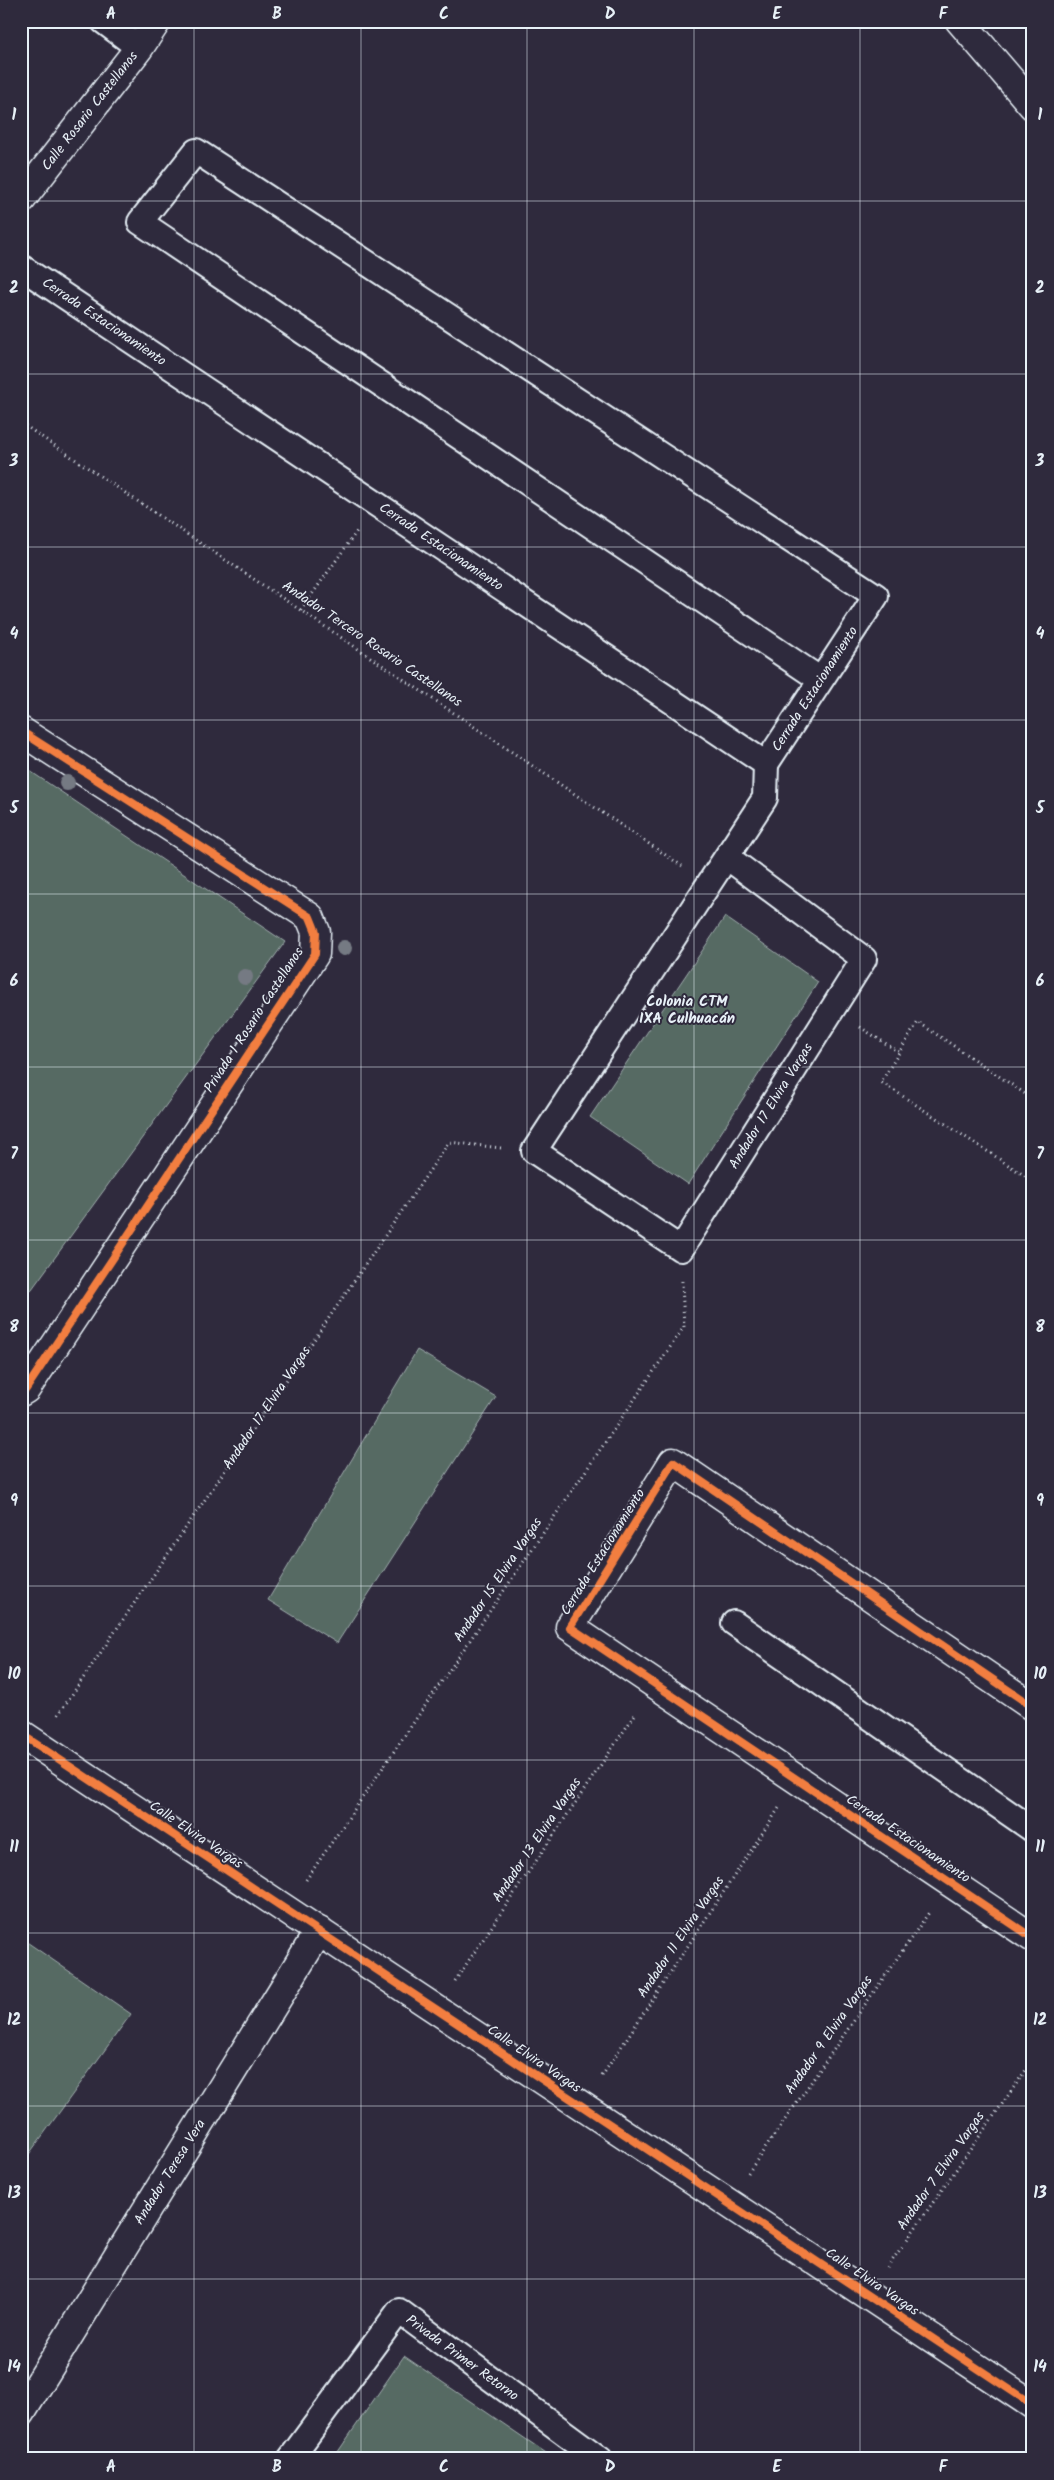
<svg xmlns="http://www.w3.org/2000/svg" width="1054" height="2480" font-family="Kalam,sans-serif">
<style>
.green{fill:#576a63;stroke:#a0aeae}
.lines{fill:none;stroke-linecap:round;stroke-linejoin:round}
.lane-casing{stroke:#e8f1f8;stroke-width:28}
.street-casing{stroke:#e8f1f8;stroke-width:31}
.secondary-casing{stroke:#e8f1f8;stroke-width:31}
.path{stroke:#e8f1f8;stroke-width:3;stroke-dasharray:1 4;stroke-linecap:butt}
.lane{stroke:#2f2a3d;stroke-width:24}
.street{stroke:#2f2a3d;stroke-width:28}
.secondary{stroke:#2f2a3d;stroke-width:28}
.cycleway-casing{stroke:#2f2a3d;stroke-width:11}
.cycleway{stroke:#f27e40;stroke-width:8}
.tree{fill:#757a83}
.grid{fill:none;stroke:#e8f1f8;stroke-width:1;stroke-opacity:0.55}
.labels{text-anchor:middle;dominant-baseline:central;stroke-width:4;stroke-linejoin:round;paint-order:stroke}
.street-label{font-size:14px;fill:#e8f1f8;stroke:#2f2a3d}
.neighbourhood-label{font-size:15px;font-weight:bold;fill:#e8f1f8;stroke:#2f2a3d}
.neatline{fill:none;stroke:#e8f1f8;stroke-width:2}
.grid-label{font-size:16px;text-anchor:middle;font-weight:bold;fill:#e8f1f8}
</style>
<rect width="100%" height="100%" fill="#2f2a3d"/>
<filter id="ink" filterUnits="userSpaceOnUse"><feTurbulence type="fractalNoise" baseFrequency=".02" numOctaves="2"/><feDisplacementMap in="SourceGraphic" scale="10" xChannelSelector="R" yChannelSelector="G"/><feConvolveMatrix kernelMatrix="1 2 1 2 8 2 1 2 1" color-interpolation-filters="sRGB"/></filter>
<g filter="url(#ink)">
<!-- green -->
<g class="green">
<path d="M21,765L285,942L21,1304Z"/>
<path d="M725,917L818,982L688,1184L590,1117Z"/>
<path d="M417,1350L496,1397L337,1643L268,1600Z"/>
<path d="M21,1938L131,2014L21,2165Z"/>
<path d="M404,2356L555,2459H333Z"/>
</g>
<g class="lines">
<!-- lane casing -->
<g class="lane-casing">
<g id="lane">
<path d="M103,21L139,48"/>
<path d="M21,267L766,764L876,596L196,151L140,222L821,680"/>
<path d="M727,857L864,959L681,1249L534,1151L765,798L766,764"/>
<path d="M734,1623L1033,1830"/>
<path d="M290,2459L399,2311L600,2459"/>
</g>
</g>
<!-- street casing -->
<g class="street-casing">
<g id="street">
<path d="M21,200L139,48L157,21"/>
<path d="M21,731L310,917L316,932L315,954L26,1389L21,1392"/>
<path d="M1033,1707L673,1462L570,1627L1033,1938"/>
<path d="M21,1734L1033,2405"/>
<path d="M21,2413L319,1931"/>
</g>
</g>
<!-- secondary casing -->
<g class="secondary-casing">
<path id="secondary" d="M960,21L1033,106"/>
</g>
<!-- path -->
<g class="path">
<path d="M21,423L682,866"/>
<path d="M301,610L357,531"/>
<path d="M860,1027L899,1052"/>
<path d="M1033,1099L918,1022L881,1082L1033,1181"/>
<path d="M58,1715L449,1142L501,1148"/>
<path d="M306,1880L684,1327L682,1281"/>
<path d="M455,1981L636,1713"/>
<path d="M602,2076L779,1808"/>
<path d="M748,2173L930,1911"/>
<path d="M887,2268L1033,2060"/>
</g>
<!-- lane -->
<use href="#lane" class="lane"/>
<!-- street -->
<use href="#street" class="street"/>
<!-- secondary -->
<use href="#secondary" class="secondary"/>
<!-- cycleway casing -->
<g class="cycleway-casing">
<g id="cycleway">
<path d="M21,731L310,917L316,932L315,954L26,1389L21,1392"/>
<path d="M1033,1707L673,1462L570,1627L1033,1938"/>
<path d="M21,1734L1033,2405"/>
</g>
</g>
<!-- cycleway -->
<use href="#cycleway" class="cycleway"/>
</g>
<!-- trees -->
<g class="tree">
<circle cx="67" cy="783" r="8"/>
<circle cx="344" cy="948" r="8"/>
<circle cx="245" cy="977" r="8"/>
</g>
</g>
<!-- grid -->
<path class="grid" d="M194,21V2459M361,21V2459M527,21V2459M694,21V2459M860,21V2459M21,201H1033M21,374H1033M21,547H1033M21,720H1033M21,894H1033M21,1067H1033M21,1240H1033M21,1413H1033M21,1586H1033M21,1760H1033M21,1933H1033M21,2106H1033M21,2279H1033"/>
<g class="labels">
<!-- street labels -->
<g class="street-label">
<text transform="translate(90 111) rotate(-52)">Calle Rosario Castellanos</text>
<text transform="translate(104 322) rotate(34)">Cerrada Estacionamiento</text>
<text transform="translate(441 547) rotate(34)">Cerrada Estacionamiento</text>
<text transform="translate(372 644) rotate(34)">Andador Tercero Rosario Castellanos</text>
<text transform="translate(815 689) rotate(-57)">Cerrada Estacionamiento</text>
<text transform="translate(254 1020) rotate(-57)">Privada 1 Rosario Castellanos</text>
<text transform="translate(771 1106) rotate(-58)">Andador 17 Elvira Vargas</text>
<text transform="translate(267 1408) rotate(-56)">Andador 17 Elvira Vargas</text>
<text transform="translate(603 1552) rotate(-58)">Cerrada Estacionamiento</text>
<text transform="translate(498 1580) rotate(-56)">Andador 15 Elvira Vargas</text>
<text transform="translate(196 1835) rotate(34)">Calle Elvira Vargas</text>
<text transform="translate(908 1839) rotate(34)">Cerrada Estacionamiento</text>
<text transform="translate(537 1840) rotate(-56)">Andador 13 Elvira Vargas</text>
<text transform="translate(681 1937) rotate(-56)">Andador 11 Elvira Vargas</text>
<text transform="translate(829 2035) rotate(-55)">Andador 9 Elvira Vargas</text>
<text transform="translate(534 2059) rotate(34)">Calle Elvira Vargas</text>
<text transform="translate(941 2171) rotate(-55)">Andador 7 Elvira Vargas</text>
<text transform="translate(170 2172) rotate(-58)">Andador Teresa Vera</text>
<text transform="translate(872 2282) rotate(34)">Calle Elvira Vargas</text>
<text transform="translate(462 2358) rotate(36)">Privada Primer Retorno</text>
</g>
<!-- neighbourhood labels -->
<g class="neighbourhood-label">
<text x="687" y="1002">Colonia CTM<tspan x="687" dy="17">IXA Culhuacán</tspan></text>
</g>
</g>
<!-- margin -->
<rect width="1054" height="2480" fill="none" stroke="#2f2a3d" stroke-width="55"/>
<rect x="28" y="28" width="998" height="2424" class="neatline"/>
<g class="grid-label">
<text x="111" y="19">A</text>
<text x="277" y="19">B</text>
<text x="444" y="19">C</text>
<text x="610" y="19">D</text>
<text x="777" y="19">E</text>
<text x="943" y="19">F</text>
<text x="14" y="120">1</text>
<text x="1040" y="120">1</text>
<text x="14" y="293">2</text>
<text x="1040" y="293">2</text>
<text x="14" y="466">3</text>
<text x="1040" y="466">3</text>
<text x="14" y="639">4</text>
<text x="1040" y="639">4</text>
<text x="14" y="813">5</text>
<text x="1040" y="813">5</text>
<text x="14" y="986">6</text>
<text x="1040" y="986">6</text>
<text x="14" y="1159">7</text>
<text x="1040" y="1159">7</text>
<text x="14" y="1332">8</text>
<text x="1040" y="1332">8</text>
<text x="14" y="1506">9</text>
<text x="1040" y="1506">9</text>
<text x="14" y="1679">10</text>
<text x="1040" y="1679">10</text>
<text x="14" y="1852">11</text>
<text x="1040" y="1852">11</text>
<text x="14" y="2025">12</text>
<text x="1040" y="2025">12</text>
<text x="14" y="2198">13</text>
<text x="1040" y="2198">13</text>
<text x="14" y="2372">14</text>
<text x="1040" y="2372">14</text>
<text x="111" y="2472">A</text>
<text x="277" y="2472">B</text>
<text x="444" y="2472">C</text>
<text x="610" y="2472">D</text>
<text x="777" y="2472">E</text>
<text x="943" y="2472">F</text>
</g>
</svg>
